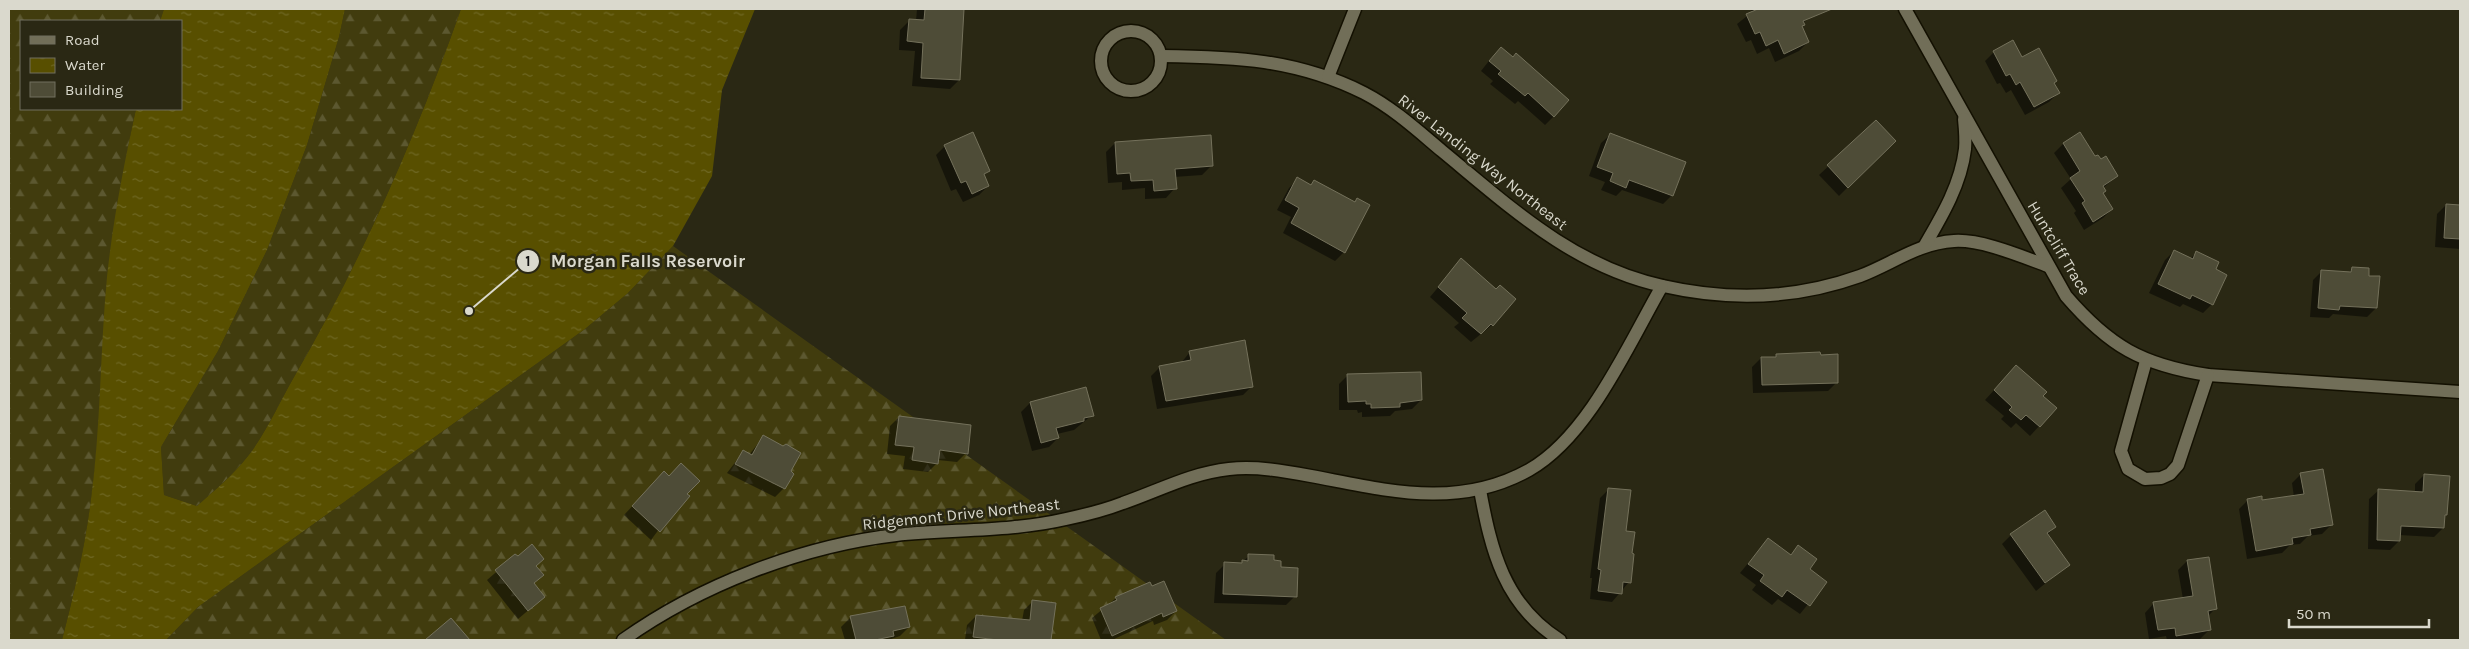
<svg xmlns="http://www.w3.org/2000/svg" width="2469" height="649" font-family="Karla,sans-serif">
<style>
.forest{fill:url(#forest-firs)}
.water{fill:url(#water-ripples)}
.shadow{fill:#0007}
.building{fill:#4e4c37;stroke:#74715b}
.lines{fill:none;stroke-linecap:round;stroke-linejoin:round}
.minor-casing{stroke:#131001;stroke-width:15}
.minor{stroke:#716e58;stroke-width:12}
.labels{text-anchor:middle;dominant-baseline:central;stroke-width:5;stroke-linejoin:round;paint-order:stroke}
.street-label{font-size:16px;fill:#dad9cd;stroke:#2a2814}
.leader{fill:none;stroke:#dad9cd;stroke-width:2}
.callout-dot{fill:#dad9cd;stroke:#2a2814;stroke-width:2}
.mark-label{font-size:15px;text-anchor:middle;font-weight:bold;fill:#111}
.callout-label{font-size:18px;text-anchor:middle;font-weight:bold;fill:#dad9cd;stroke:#2a2814;stroke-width:5;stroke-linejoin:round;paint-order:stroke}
</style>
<defs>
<pattern id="forest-firs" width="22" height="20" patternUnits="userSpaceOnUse" patternTransform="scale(1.25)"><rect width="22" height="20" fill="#413c0e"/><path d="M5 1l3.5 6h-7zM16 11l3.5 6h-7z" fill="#5c5830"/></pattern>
<pattern id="water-ripples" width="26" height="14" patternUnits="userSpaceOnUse" patternTransform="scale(1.25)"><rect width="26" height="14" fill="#584f00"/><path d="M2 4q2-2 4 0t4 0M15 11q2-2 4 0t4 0" fill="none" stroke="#6f6824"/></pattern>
</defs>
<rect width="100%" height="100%" fill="#2a2814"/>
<!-- forest -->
<g class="forest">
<path d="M9,9H164L160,21H21V109H136C107,237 108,370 91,500C85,547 74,594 62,640H9Z"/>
<path d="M345,9H461C417,134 361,262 294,377C279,403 266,433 248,456C233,475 215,490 197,506L164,495L161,447L218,351L267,250L307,145L339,37Z"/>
<path d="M673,246L1226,640H166L198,607L585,329L628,293Z"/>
</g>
<!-- water -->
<path class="water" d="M164,9H345L339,37L307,145L267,250L218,351L161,447L164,495L197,506C215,490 233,475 248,456C266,433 279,403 294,377C361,262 417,134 461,9H755L722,90L712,176L673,246L628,293L585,329L198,607L166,640H62C74,594 85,547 91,499C101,425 100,351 107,277C113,220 124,164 136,109H181V21H160Z"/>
<!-- shadow -->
<g class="shadow">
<path d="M917,9H962L959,80L950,89L912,86L915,51L899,50L900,30L909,21H916Z"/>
<path d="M1751,9H1802L1806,19L1801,27L1808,42L1799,51L1775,62L1769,48L1757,54L1751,40L1746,42L1737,24L1752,12Z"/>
<path d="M1994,52L2022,58L2053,83L2058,93L2049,102L2025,115L2011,90L2006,93L2000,83L1997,84L1985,61Z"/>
<path d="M1492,57L1554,116L1545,125L1518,101L1515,104L1490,84L1493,81L1481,71Z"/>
<path d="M1876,122L1894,141L1839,196L1819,175Z"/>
<path d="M1611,134L1672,195L1663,204L1622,190L1616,196L1601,190L1605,182L1589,176L1601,143Z"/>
<path d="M2080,134L2095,158L2117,176L2103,188L2102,193L2112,209L2103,218L2084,230L2074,213L2076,211L2061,188L2071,179L2054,153L2063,144Z"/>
<path d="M1115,143L1211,166L1202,175L1174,177L1175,188L1166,198L1145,199V188L1122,190V182L1108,183L1106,152Z"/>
<path d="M945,146L988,171L983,176L988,186L979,195L963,202L956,189L951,191L936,155Z"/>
<path d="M1298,179L1310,186L1314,181L1354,203L1358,199L1344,252L1335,261L1283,233L1291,217L1277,210L1289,188Z"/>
<path d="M2446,205L2460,206V249L2435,247L2437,214Z"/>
<path d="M2174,251L2190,259L2196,253L2214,270L2212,304L2203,313L2183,304L2180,307L2149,293L2165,260Z"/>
<path d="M1461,260L1492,325L1471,342L1454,327L1459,323L1430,297Z"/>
<path d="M2353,268L2367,277L2376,308L2367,317L2333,314L2329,318L2310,317L2313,280L2322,271L2348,273Z"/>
<path d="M1190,352L1252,386L1243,395L1157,409L1151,376L1160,367L1181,363Z"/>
<path d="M1776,355L1837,382L1828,391L1753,393L1752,367L1761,358H1773Z"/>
<path d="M1348,375L1421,400L1412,409L1395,411L1390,416L1362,417V412L1358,413L1357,410H1339V384Z"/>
<path d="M2007,376L2042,396L2056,408L2030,436L2016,423L2011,428L2001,419L2004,416L1985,400Z"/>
<path d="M1030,403L1092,415L1074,430L1057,434L1058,438L1049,447L1032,451L1021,412Z"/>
<path d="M899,417L966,453L957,462L938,460L937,463L928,472L903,469L905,456L887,454L890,426Z"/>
<path d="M763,437L790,471L784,488L775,497L727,473L743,452L749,455Z"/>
<path d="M2301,474L2331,525L2322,534L2308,536L2300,544L2290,545L2282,553L2247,559L2239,509L2248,500L2261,502L2294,497L2292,483Z"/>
<path d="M2424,475L2446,515L2443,518V528L2434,537L2399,535V541L2390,550L2368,549L2369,499L2379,490L2415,493V484Z"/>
<path d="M655,482L685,494L651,540L624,515Z"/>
<path d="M1609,489L1631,555L1629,582L1612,602L1590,599L1592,578H1590L1600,498Z"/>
<path d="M2055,527L2047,535L2068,565L2036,591L2002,544L2011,535Z"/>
<path d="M1768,539L1790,555L1799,547L1808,569L1826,582L1800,614L1778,599L1772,605L1752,590L1756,585L1740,573Z"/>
<path d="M515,556L535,566L542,575L533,584L544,597L518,619L487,580Z"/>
<path d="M1249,556L1273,561L1280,569L1295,596L1286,605L1214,603L1216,573L1225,564H1240Z"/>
<path d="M2187,561L2215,609L2207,617L2209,630L2200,639L2191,640H2167L2166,636L2149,639L2145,613L2154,603L2183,599L2178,570Z"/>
<path d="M1152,588L1176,611L1167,620L1154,625L1153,621L1112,640H1101L1092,618L1116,598Z"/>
<path d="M1033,601L1055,604L1050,640H965L967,625L976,616L1022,621L1024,610Z"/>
<path d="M885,609L909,627L900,636L888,640H845L841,627L850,618Z"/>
</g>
<!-- building -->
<g class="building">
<path d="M925,9H964L960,80L921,78L923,43L907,41L909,19L924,20Z"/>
<path d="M1758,9H1832L1803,21L1805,25L1802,26L1809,42L1784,54L1778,40L1766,46L1760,32L1755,34L1746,14Z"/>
<path d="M2013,40L2022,57L2039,48L2057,81L2054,83L2060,93L2034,107L2020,82L2016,85L2010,74L2006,76L1993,51Z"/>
<path d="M1501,47L1513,57L1516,53L1569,100L1554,117L1528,93L1525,96L1498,74L1501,71L1489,61Z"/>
<path d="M1876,120L1896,141L1848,188L1827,165Z"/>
<path d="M973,132L990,171L984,174L989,186L972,194L966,181L961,183L944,145Z"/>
<path d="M2080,132L2095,156L2098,155L2101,159L2106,156L2118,176L2103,186L2106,191L2103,193L2113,209L2093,222L2082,203L2085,201L2070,178L2080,171L2063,143Z"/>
<path d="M1610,133L1686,162L1673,196L1629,180L1626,188L1610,181L1613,173L1597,167Z"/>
<path d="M1211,135L1213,166L1175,169L1177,189L1154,191L1153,180L1131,181L1130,173L1117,174L1115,142Z"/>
<path d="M1297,177L1311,185L1314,180L1355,202L1357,198L1370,205L1345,253L1291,223L1299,208L1285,200Z"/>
<path d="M2446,204L2460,205V239L2444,238Z"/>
<path d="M2174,250L2193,259L2196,251L2219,262L2216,269L2227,275L2213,305L2192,295L2190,299L2158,284Z"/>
<path d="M1461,258L1496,289L1500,285L1516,299L1493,326L1491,324L1481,334L1462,318L1467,313L1438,287Z"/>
<path d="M2352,267L2369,268V276H2380L2377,308L2340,306L2339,310L2318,308L2321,270L2351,272Z"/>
<path d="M1245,340L1253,387L1166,401L1159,366L1191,360L1189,351Z"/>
<path d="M1820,352L1821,355L1838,354V383L1762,385L1761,357H1776V354Z"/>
<path d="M2016,365L2047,392L2043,396L2057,408L2040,427L2026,415L2021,420L2009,410L2012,407L1994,390Z"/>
<path d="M1421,372L1422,400L1400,403V407L1371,408V404H1366V401L1348,402L1347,374Z"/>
<path d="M1086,387L1094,416L1084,418V421L1056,428L1059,438L1041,443L1030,402Z"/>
<path d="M899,416L971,425L968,454L940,450L938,464L912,460L914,447L895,445Z"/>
<path d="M763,435L783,446L786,444L801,453L791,471L794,474L785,489L735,464L743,450L752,455Z"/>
<path d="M681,463L700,481L687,494L690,496L660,532L632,506L664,471L669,476Z"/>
<path d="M2323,469L2333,525L2310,529L2311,535L2292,538L2293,544L2256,551L2247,499L2262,496V500L2304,494L2300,473Z"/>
<path d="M2424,474L2450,476L2447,515H2445L2444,528L2401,526L2400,541L2377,540L2378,489L2423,492Z"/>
<path d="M1608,488L1631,490L1626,531L1635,532L1632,553L1634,554L1631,583L1623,582L1622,594L1598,591L1601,570L1598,569Z"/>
<path d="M2045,510L2056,527L2047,533L2070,565L2045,583L2010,534Z"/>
<path d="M1768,538L1791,555L1798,545L1817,559L1810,569L1827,582L1810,606L1787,590L1782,597L1760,581L1764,575L1748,564Z"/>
<path d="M532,544L544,559L536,566L544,575L534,583L545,597L528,611L495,570L515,554L518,556Z"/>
<path d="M1248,554L1274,555V560L1281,561V567L1298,568L1297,597L1223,594L1224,562L1242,563V560L1248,561Z"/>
<path d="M2209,557L2217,609L2208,611L2211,630L2176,636L2175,628L2158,630L2153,602L2193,596L2187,560Z"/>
<path d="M1164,581L1177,611L1163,617L1162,613L1112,636L1100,608L1117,600L1115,597L1150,582L1152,586Z"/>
<path d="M1032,600L1056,603L1051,640H998L973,637L976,615L1030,620Z"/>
<path d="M905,606L910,627L893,631L894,636L875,640H856L850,616Z"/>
<path d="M451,618L470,640H425Z"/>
</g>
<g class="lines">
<!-- minor casing -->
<g class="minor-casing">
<g id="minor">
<path d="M1905,9L2066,296C2109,346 2142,365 2208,375L2460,392"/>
<circle cx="1131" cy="61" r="30"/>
<path d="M1161,56C1235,57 1296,59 1364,93C1393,108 1417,130 1442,151C1510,207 1574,267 1663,286C1729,301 1796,299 1860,276C1892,264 1918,243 1954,241C1981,239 2023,257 2048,266"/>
<path d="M1328,77L1355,9"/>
<path d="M1925,245C1942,216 1961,184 1965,149C1966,139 1965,129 1964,119"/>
<path d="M2146,361L2121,451L2128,469L2145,479L2161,478L2170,474L2178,465L2208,375"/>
<path d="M1480,490C1491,550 1504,605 1560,640"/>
<path d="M623,640C700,585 802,546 896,535C952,529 1010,532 1066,519C1085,515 1105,510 1123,503C1158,491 1191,473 1229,469C1256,466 1284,471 1311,476C1386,490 1457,510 1529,470C1589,436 1628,345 1662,286"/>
</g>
</g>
<!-- minor -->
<use href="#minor" class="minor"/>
</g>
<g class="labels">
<!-- street labels -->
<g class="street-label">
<text transform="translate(1483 162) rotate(38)">River Landing Way Northeast</text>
<text transform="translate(2059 248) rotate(59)">Huntcliff Trace</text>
<text transform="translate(961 514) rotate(-6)">Ridgemont Drive Northeast</text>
</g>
</g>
<!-- callouts -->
<path class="leader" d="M469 311L528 261"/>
<g class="callout-dot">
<circle cx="469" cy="311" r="5"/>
<circle cx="528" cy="261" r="12"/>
</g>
<g class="mark-label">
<text x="528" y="266">1</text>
</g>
<g class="callout-label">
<text x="648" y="267">Morgan Falls Reservoir</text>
</g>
<!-- border -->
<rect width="2469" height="649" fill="none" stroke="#dad9cd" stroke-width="20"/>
<!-- legend -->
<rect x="20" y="20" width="162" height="90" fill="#2a2814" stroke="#706f5e"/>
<rect x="30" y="36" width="25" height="8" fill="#716e58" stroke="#706f5e"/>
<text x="65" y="45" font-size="15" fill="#dad9cd">Road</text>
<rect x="30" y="58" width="25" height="15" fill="url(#water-ripples)" stroke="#706f5e"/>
<text x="65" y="70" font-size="15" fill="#dad9cd">Water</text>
<rect x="30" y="82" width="25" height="15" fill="#4e4c37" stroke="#706f5e"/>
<text x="65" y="95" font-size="15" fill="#dad9cd">Building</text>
<!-- scale -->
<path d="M2289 619v8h140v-8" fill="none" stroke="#dad9cd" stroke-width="2.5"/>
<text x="2296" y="619" font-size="15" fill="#dad9cd" stroke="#2a2814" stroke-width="4" paint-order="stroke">50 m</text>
</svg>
